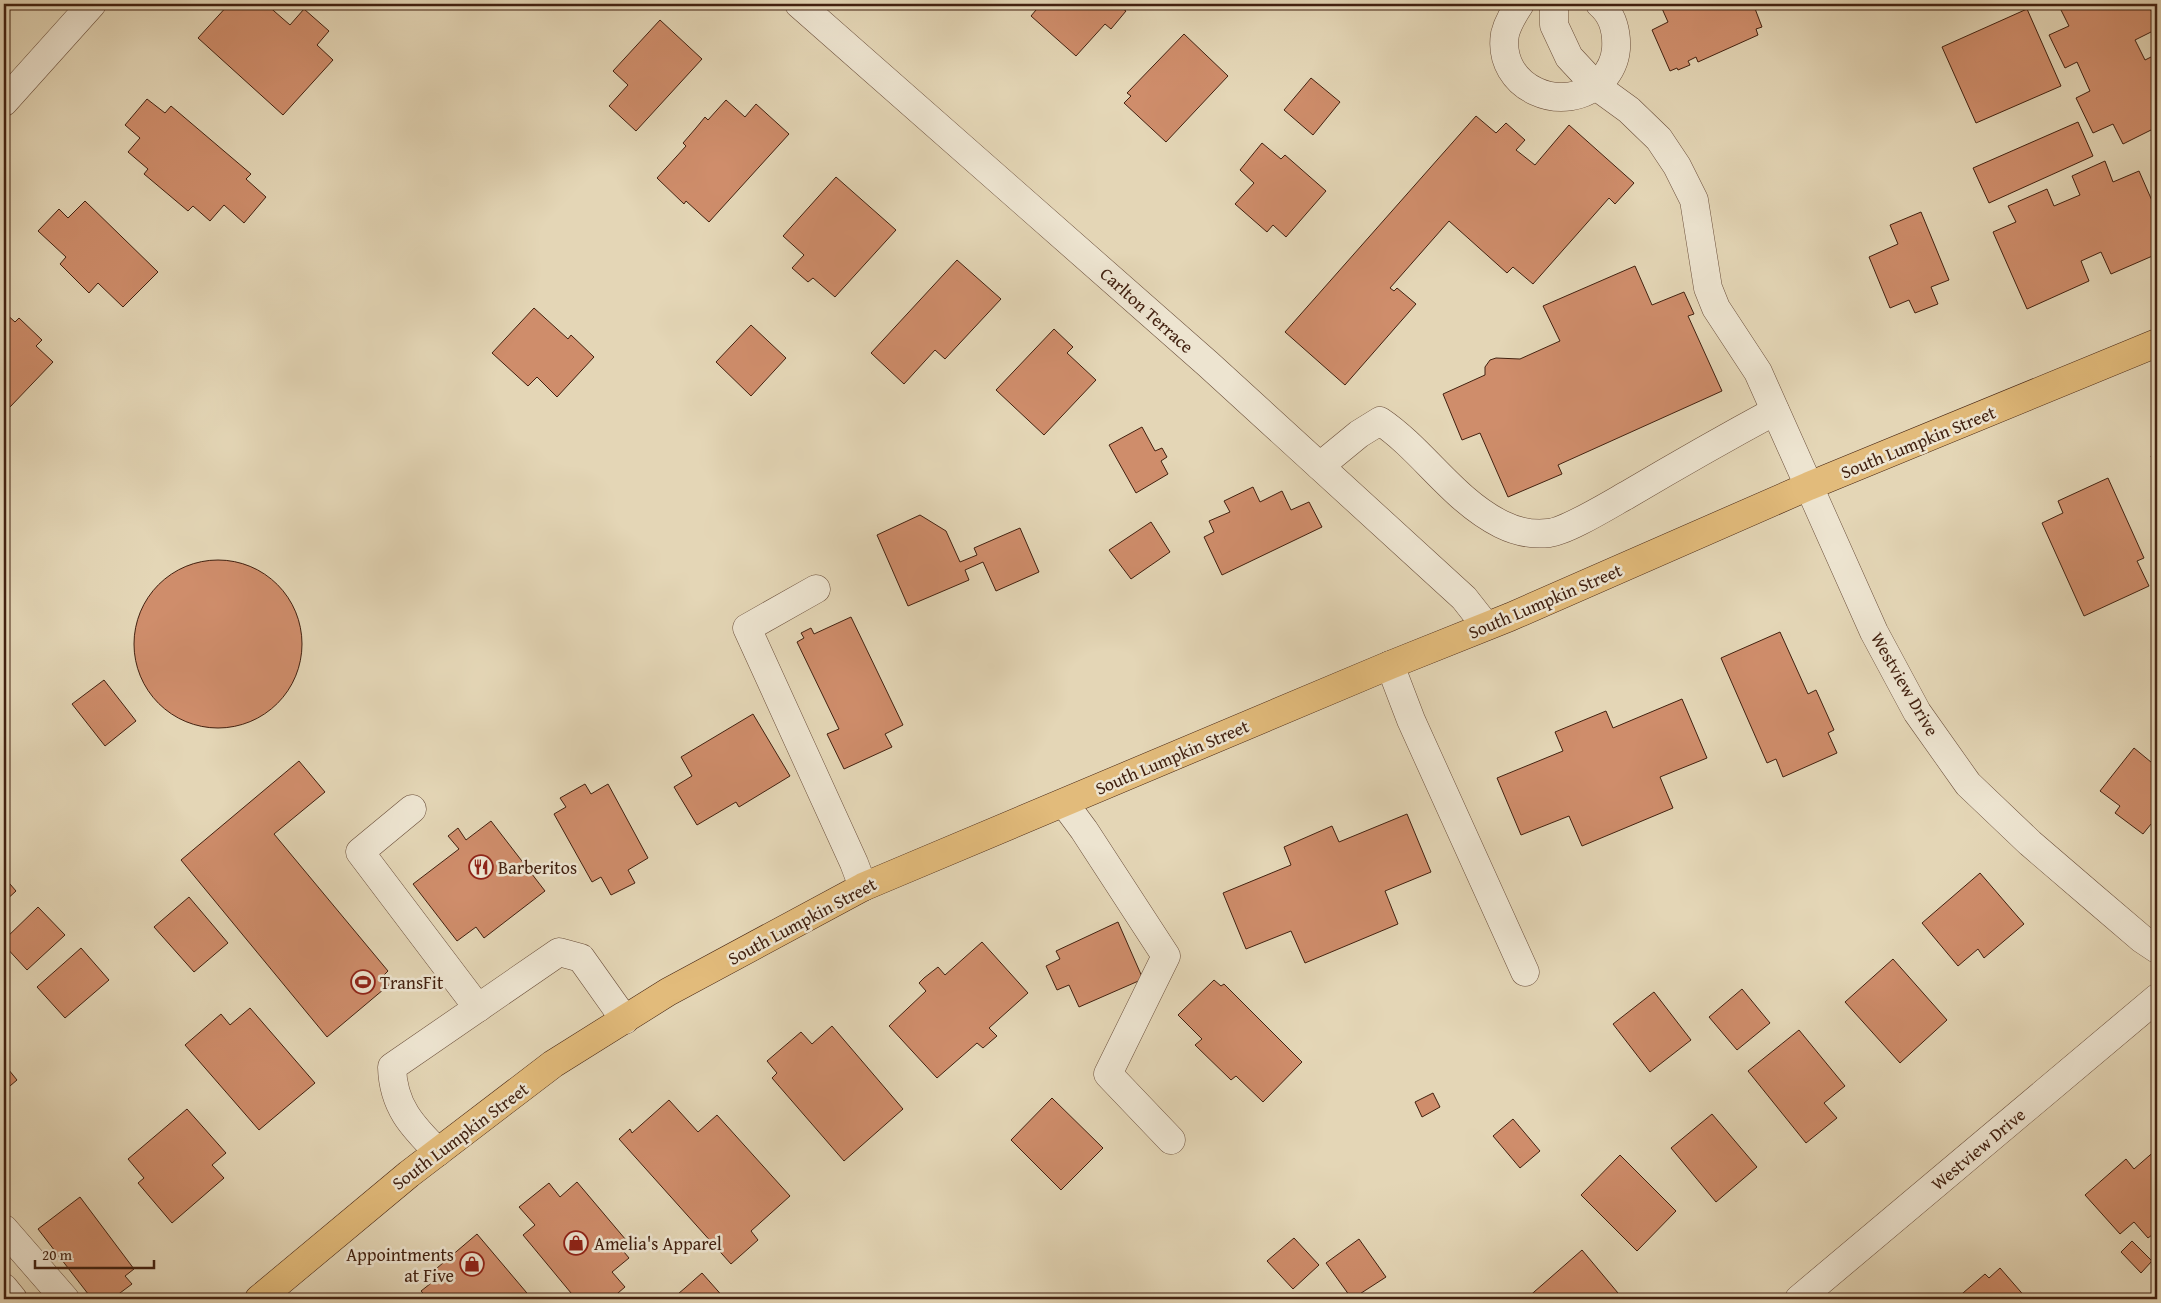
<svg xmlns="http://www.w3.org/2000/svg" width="2161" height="1303" font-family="'Gentium Book Plus',serif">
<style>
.building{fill:#cf8d6b;stroke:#422110}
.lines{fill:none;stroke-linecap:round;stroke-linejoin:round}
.minor-casing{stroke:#6a4e3a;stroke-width:29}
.major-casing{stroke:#422110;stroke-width:29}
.minor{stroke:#ede4d0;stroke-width:28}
.major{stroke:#e2bb7b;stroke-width:28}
.labels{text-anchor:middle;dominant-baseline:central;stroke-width:5;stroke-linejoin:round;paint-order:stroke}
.street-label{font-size:18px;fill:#422110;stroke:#ede4d0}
.poi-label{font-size:18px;fill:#422110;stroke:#ede4d0;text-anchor:start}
</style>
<rect width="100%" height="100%" fill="#e4d6b6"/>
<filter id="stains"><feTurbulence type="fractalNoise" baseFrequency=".004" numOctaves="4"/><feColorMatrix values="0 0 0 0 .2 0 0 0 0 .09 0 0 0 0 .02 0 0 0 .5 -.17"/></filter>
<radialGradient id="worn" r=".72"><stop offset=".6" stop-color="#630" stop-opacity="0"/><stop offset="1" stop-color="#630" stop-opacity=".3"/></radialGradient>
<!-- building -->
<g class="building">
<path d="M229,4H266L290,25L304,9L329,31L317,45L333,60L283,115L198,38Z"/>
<path d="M1041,4H1123L1120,7L1126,11L1111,29L1105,24L1076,56L1031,16Z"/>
<path d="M1660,4H1747L1749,7L1754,6L1762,27L1756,29L1758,35L1698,62L1696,57L1688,61L1690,65L1678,70L1677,68L1670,71L1652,30L1668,22Z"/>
<path d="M2058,4H2148L2157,23V29L2135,40L2145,60L2157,54V127L2123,144L2113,124L2093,133L2076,98L2090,91L2077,62L2065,68L2049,35L2069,26Z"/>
<path d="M2027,9L2061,86L1976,123L1942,47Z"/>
<path d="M660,20L702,59L636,131L609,106L628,85L613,71Z"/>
<path d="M1184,34L1228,76L1166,142L1124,103L1131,96L1127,93Z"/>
<path d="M1311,78L1340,102L1313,135L1284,110Z"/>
<path d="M147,99L165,113L171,106L251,174L246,179L266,197L244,223L224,205L210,221L193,206L188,211L144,174L148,169L128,152L140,138L125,125Z"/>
<path d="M726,100L745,117L756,104L789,134L709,222L686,201L684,204L657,178L686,146L683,143L696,128L705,117L708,120Z"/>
<path d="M1476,116L1496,133L1506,123L1525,140L1516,150L1535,165L1569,125L1634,183L1615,204L1609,198L1533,284L1513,267L1507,273L1449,221L1390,288L1394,291L1397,288L1416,304L1345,385L1285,332Z"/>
<path d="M2078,122L2093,156L1989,203L1973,168Z"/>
<path d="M1262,143L1281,159L1285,155L1326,191L1286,237L1273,225L1267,232L1235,204L1254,183L1240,170Z"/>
<path d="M2105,161L2113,182L2139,171L2157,212V254L2111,274L2101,252L2081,261L2089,281L2027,309L1993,232L2016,222L2008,206L2047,189L2054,206L2080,195L2072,176Z"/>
<path d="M836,177L896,230L835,297L813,278L808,282L792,268L804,255L783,236Z"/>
<path d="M85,201L158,272L123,307L98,283L89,293L60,264L66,257L38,231L59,209L68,218Z"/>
<path d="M1921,212L1949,280L1931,287L1938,304L1915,313L1909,300L1890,308L1869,257L1898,244L1890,225Z"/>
<path d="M957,260L1001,299L945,359L935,350L904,384L871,353Z"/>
<path d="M1635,266L1652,305L1684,292L1694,314L1688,316L1722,391L1558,465L1562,474L1508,497L1480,433L1462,440L1443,394L1485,375V367L1490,360L1496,358L1520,359L1560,341L1543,306Z"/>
<path d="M534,308L568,339L571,335L594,357L557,397L537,377L528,386L492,353Z"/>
<path d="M4,312L15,322L19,318L42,340L36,346L53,362L10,407L4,402Z"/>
<path d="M751,325L786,358L751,396L716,362Z"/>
<path d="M1054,329L1073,347L1067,353L1096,380L1044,435L996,390Z"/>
<path d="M1142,427L1155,451L1162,448L1167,457L1161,461L1168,474L1136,493L1109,445Z"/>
<path d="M2157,454V472L2151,456Z"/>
<path d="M2108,478L2144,558L2137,561L2149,586L2084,616L2042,523L2063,513L2058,501Z"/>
<path d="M1253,487L1260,502L1282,491L1291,510L1309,502L1322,527L1222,575L1204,537L1214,532L1209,521L1230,512L1224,501Z"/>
<path d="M920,515L946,531L960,562L977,555L974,548L1020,528L1039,572L996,591L983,562L965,570L969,580L908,606L877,535Z"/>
<path d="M1151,522L1170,552L1131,579L1109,550Z"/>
<circle cx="218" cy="644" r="84"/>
<path d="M851,617L903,725L885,734L892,747L844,769L827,734L839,729L797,642L804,638L801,633L811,628L814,634Z"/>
<path d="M1780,632L1808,694L1816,690L1834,730L1828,733L1837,753L1783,777L1776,759L1767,763L1721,658Z"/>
<path d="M104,680L136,721L105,746L72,704Z"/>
<path d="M1682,699L1707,758L1660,777L1673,808L1582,846L1569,816L1521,835L1497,778L1563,751L1555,732L1606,711L1613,728Z"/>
<path d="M753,714L790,776L739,807L736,802L697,825L674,787L692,776L681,757Z"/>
<path d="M2134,748L2157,767V829L2151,824L2143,834L2115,813L2120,806L2100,791Z"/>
<path d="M299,761L325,792L274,834L388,971L383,976L390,984L327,1037L181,860Z"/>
<path d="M585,784L591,794L608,784L648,858L628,870L635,883L611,895L601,877L592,882L554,814L566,807L560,798Z"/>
<path d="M1407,814L1431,872L1385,891L1398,924L1305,963L1291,931L1246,949L1223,893L1291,865L1284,847L1332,826L1339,842Z"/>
<path d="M491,821L545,891L484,938L476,927L457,941L413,884L459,849L448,836L458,828L466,840Z"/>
<path d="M1980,873L2024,924L1984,958L1978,949L1958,966L1922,923Z"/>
<path d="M4,877L16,891L4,902Z"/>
<path d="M189,897L228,943L194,972L154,927Z"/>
<path d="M38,907L65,935L27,970L4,945V940Z"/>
<path d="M1118,922L1143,979L1079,1007L1069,985L1057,990L1046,966L1060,959L1056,951Z"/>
<path d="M982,942L1028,993L989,1028L997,1036L983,1048L977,1043L937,1078L889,1026L926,991L919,983L924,978L938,967L945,975Z"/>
<path d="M81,948L109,980L65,1018L37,987Z"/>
<path d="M1893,959L1947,1020L1900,1063L1845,1002Z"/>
<path d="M1214,980L1221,986L1224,984L1302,1062L1263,1102L1236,1076L1231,1080L1195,1045L1202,1039L1178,1015Z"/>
<path d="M1742,989L1770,1023L1737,1050L1709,1017Z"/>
<path d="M1654,992L1691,1040L1650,1072L1613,1024Z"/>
<path d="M250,1008L315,1083L259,1130L185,1045L221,1014L230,1025Z"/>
<path d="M832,1026L903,1109L844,1161L772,1078L777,1073L767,1061L801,1032L812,1044Z"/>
<path d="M1799,1030L1845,1086L1824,1103L1837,1118L1806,1143L1748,1071Z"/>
<path d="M4,1064L17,1080L4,1091Z"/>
<path d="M1433,1093L1440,1107L1422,1117L1415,1102Z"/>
<path d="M1052,1098L1103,1148L1061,1190L1011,1140Z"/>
<path d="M669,1100L698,1132L717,1115L790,1196L751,1231L758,1240L731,1264L619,1139L630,1129L632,1133Z"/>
<path d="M187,1109L226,1153L212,1165L224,1178L172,1223L138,1183L144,1178L128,1159Z"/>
<path d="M1712,1114L1757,1167L1716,1202L1671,1148Z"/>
<path d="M1513,1119L1540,1151L1520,1168L1493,1136Z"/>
<path d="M2157,1149V1231L2148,1238L2134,1222L2120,1234L2085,1195L2126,1159L2134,1169Z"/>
<path d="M1620,1155L1676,1211L1637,1251L1581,1195Z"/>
<path d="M577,1182L626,1240L619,1246L629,1258L612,1272L625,1287L611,1299H576L523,1235L535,1225L519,1207L549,1183L560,1197Z"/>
<path d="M80,1197L134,1269L125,1276L132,1284L112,1299H92L38,1229Z"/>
<path d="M477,1234L532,1299H428L421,1291L435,1280L430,1274Z"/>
<path d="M1294,1238L1319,1265L1293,1289L1267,1261Z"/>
<path d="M1359,1239L1386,1277L1352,1299L1326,1263Z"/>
<path d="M2132,1241L2152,1261L2141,1273L2121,1252Z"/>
<path d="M1582,1250L1618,1293L1610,1299H1526Z"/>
<path d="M2000,1268L2027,1299H1956L1985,1274L1989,1278Z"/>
<path d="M702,1273L725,1299H672L685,1288Z"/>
</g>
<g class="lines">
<!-- minor casing -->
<g class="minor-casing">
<g id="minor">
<path d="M799,4L1208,364L1464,598L1486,626"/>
<path d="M1520,4C1514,13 1508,22 1505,34C1496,88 1565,118 1602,80C1610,71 1615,61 1616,49C1617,33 1613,15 1600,4"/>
<path d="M1554,4V25L1569,57L1596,86L1629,110L1659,139L1677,166L1694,200L1708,288L1716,308L1758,372L1874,632L1917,712L1968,784L2030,843L2094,898L2142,939L2157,949"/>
<path d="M4,102L92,4"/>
<path d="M1320,466L1359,434L1380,421C1423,450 1453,500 1501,524C1515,531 1533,535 1549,533C1567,531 1609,505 1627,495C1676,466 1725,438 1775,411"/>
<path d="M816,589L747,628L854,863L863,887"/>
<path d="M1390,665L1411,720L1525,972"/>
<path d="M1064,803L1084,830L1166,956L1108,1074L1171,1140"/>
<path d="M412,809L360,852L478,1008"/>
<path d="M438,1152C412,1126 393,1106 392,1067L559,952L581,958L625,1020"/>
<path d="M4,1229L65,1299"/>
<path d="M4,1288L13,1299"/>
<path d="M1799,1299L2157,998"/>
</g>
</g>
<!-- major casing -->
<g class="major-casing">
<path id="major" d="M259,1299L409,1174L553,1064L668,992L863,887L1390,665L1510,617L1809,486L2157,343"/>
</g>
<!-- minor -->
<use href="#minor" class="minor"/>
<!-- major -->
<use href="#major" class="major"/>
</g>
<!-- icons -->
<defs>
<g id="restaurant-ring" transform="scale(1.25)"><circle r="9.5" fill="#ede4d0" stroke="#8f2418" stroke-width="1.5"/><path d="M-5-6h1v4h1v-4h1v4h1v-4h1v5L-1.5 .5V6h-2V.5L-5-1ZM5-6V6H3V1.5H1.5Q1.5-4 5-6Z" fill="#8f2418"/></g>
<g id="stadium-ring" transform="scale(1.25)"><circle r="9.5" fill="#ede4d0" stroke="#8f2418" stroke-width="1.5"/><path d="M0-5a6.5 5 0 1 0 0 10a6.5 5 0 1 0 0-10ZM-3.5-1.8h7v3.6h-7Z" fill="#8f2418"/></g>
<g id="shop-ring" transform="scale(1.25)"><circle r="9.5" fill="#ede4d0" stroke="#8f2418" stroke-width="1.5"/><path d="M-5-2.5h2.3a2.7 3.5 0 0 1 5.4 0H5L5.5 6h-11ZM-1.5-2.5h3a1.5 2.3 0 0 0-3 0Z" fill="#8f2418"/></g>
</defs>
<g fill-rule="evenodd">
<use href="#restaurant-ring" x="481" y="867"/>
<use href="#stadium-ring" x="363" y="982"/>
<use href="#shop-ring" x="576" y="1243"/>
<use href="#shop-ring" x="472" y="1264"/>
</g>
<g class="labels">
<!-- street labels -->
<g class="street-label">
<text transform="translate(1147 310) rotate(42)">Carlton Terrace</text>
<text transform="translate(1918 442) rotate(-22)">South Lumpkin Street</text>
<text transform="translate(1545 601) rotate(-23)">South Lumpkin Street</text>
<text transform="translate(1905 684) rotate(60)">Westview Drive</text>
<text transform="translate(1172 757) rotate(-23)">South Lumpkin Street</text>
<text transform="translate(802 921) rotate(-28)">South Lumpkin Street</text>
<text transform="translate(460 1136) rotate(-37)">South Lumpkin Street</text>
<text transform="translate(1978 1149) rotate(-40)">Westview Drive</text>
</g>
<!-- poi labels -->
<g class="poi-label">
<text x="498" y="867">Barberitos</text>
<text x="380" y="982">TransFit</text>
<text x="594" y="1243">Amelia's Apparel</text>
<text x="454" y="1254" text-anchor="end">Appointments<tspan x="454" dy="21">at Five</tspan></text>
</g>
</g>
<!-- margin -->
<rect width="2161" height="1303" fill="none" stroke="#e4d6b6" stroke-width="20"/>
<rect x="5" y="5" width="2151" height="1293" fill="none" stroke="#422110" stroke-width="2.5"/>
<rect x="10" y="10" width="2141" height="1283" fill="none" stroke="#422110"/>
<!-- scale -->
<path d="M35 1260v8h119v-8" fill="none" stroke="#422110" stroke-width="2.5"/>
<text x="42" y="1260" font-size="15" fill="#422110" stroke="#ede4d0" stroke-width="4" paint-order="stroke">20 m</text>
<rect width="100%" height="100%" filter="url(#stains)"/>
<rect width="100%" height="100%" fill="url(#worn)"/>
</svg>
